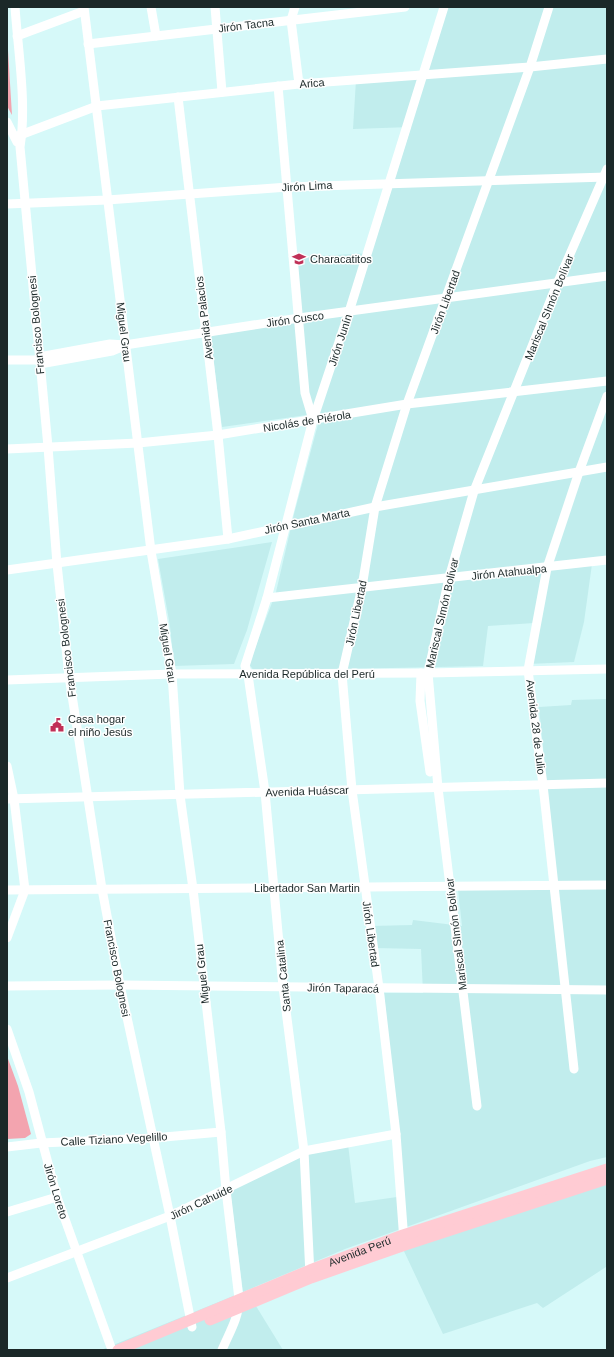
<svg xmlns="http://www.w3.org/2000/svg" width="614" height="1357" font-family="Helvetica,sans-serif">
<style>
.built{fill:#c1eded}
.green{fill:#f3a4af}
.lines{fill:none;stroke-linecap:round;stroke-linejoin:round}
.minor{stroke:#fff;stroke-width:9}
.major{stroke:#ffcbd3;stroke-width:11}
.labels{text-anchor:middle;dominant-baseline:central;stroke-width:3;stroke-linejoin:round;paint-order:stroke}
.street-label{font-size:11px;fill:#1b2828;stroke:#fefefe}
.poi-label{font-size:11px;fill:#1b2828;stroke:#fefefe;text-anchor:start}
</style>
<rect width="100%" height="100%" fill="#d6f9f9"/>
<!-- built -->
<g class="built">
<path d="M448,7H607V562L592,564L584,622L574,662L528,664L534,623L488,626L483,666L254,671L249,664L276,592L294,514L321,413L222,427L210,333L301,315L297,257L371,253L411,127L353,129L356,80L426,76Z"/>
<path d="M272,542L247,630L234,664L174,666L170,626L158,559Z"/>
<path d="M607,699V1157L590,1161L345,1249L243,1292L256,1306L283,1350H101L243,1292L230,1190L305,1151L348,1144L355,1203L404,1196L384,993H423L421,949L375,948L372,926L412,925L413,920L462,926L458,890L557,888L539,707L571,705L572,700Z"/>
<path d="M607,1182V1269L606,1267L543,1308L537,1303L443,1334L402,1247Z"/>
</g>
<!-- green -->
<g class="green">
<path d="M7,34L12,115L7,106Z"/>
<path d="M7,1056L18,1086L31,1134L25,1138L7,1139Z"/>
</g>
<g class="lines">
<!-- minor -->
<g class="minor">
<path d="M15,7C18,51 27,104 20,147L48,447L57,564L69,676L102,889L120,985L170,1216L192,1327"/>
<path d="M84,7L151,551L172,674L180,795L193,889L221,1132L226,1190L239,1299C239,1318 229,1333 222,1350"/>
<path d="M151,7L156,36"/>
<path d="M215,7L222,92"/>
<path d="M295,7L291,20L299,84"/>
<path d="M17,36L84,11"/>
<path d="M88,44L405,7"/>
<path d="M278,86L305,393L313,420"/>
<path d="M178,97L218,435L228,539"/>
<path d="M7,122L17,142"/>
<path d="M15,137L97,106L299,84L530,67L607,59"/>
<path d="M7,204L107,200L288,187L607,177"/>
<path d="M39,357L110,344L125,345L299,318L607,276"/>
<path d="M7,360H39"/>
<path d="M40,364L112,351L124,346"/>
<path d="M7,449L138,443L218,435L407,404L607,381"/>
<path d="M7,570L228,539L375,507L607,467"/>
<path d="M267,598L607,560"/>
<path d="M421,673L420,701L430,772"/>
<path d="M7,680L172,674L428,673L607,669"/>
<path d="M7,766L14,799L25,890L7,938"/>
<path d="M7,799L607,783"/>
<path d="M7,890L607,885"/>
<path d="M7,986L120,985L607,990"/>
<path d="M7,1029L29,1092L57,1197L112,1350"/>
<path d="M574,1069L543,785L528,670L547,568L579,472L607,396"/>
<path d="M477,1106L438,788L428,673L449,578L474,491L557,284L607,169"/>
<path d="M7,1147L41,1143L153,1138L221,1132"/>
<path d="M7,1212L57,1197"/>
<path d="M404,1241L396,1134L379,988L352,790L342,674L362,587L375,507L407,404L530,67L549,7"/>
<path d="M310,1275L304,1151L283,987L265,792L248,675L245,666L267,598L313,420L349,312L444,7"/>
<path d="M7,1278L170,1216L304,1151L396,1134"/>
</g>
<!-- major -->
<g class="major">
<path d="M210,1320L311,1278L405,1245L607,1179"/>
<path id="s1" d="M118,1350L310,1270L403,1235L607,1169"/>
</g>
</g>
<!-- icons -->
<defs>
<g id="university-bare" transform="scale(1.08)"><path d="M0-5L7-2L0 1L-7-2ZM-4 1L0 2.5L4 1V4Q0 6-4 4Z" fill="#c03057" stroke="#fefefe" stroke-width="2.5" paint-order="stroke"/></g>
<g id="civic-bare" transform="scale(1.08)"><path d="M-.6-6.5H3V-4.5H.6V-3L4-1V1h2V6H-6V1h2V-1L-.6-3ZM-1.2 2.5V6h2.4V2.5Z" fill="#c03057" stroke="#fefefe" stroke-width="2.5" paint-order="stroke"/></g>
</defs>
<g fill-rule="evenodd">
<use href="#university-bare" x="299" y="259"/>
<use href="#civic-bare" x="57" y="725"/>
</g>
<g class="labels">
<!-- street labels -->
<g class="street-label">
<text transform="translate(246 25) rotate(-7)">Jirón Tacna</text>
<text transform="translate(312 83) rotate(-5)">Arica</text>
<text transform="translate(307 186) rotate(-3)">Jirón Lima</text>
<text transform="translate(445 302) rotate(-70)">Jirón Libertad</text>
<text transform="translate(549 307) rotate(-68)">Mariscal SImón Bolívar</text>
<text transform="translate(204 318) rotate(-97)">Avenida Palacios</text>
<text transform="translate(295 319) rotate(-8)">Jirón Cusco</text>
<text transform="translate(36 325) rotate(-95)">Francisco Bolognesi</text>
<text transform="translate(124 332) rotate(83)">Miguel Grau</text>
<text transform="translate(340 340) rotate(-72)">Jirón Junín</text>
<text transform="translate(307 421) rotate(-9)">Nicolás de Piérola</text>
<text transform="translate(307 521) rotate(-12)">Jirón Santa Marta</text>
<text transform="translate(509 572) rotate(-6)">Jirón Atahualpa</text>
<text transform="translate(356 613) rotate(-78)">Jirón Libertad</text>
<text transform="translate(442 613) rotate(-77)">Mariscal SImón Bolívar</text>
<text transform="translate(66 648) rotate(-97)">Francisco Bolognesi</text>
<text transform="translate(168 653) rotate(81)">Miguel Grau</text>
<text x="307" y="674">Avenida República del Perú</text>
<text transform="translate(536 727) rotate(83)">Avenida 28 de Julio</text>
<text transform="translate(307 791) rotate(-2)">Avenida Huáscar</text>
<text x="307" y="888">Libertador San Martin</text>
<text transform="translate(371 934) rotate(82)">Jirón Libertad</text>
<text transform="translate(456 934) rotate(-97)">Mariscal SImón Bolívar</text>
<text transform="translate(117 968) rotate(79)">Francisco Bolognesi</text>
<text transform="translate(202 974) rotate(-96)">Miguel Grau</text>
<text transform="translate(283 976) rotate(-96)">Santa Catalina</text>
<text transform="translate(343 988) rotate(1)">Jirón Taparacá</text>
<text transform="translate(114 1139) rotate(-3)">Calle Tiziano Vegelillo</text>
<text transform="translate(56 1191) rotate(73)">Jirón Loreto</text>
<text transform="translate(201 1202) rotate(-25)">Jirón Cahuide</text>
<text stroke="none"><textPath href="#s1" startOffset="261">Avenida Perú</textPath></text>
</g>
<!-- poi labels -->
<g class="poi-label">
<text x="310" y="259">Characatitos</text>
<text x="68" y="719">Casa hogar<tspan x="68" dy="13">el niño Jesús</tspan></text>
</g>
</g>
<!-- border -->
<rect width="614" height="1357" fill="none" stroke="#1b2828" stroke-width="16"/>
</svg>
